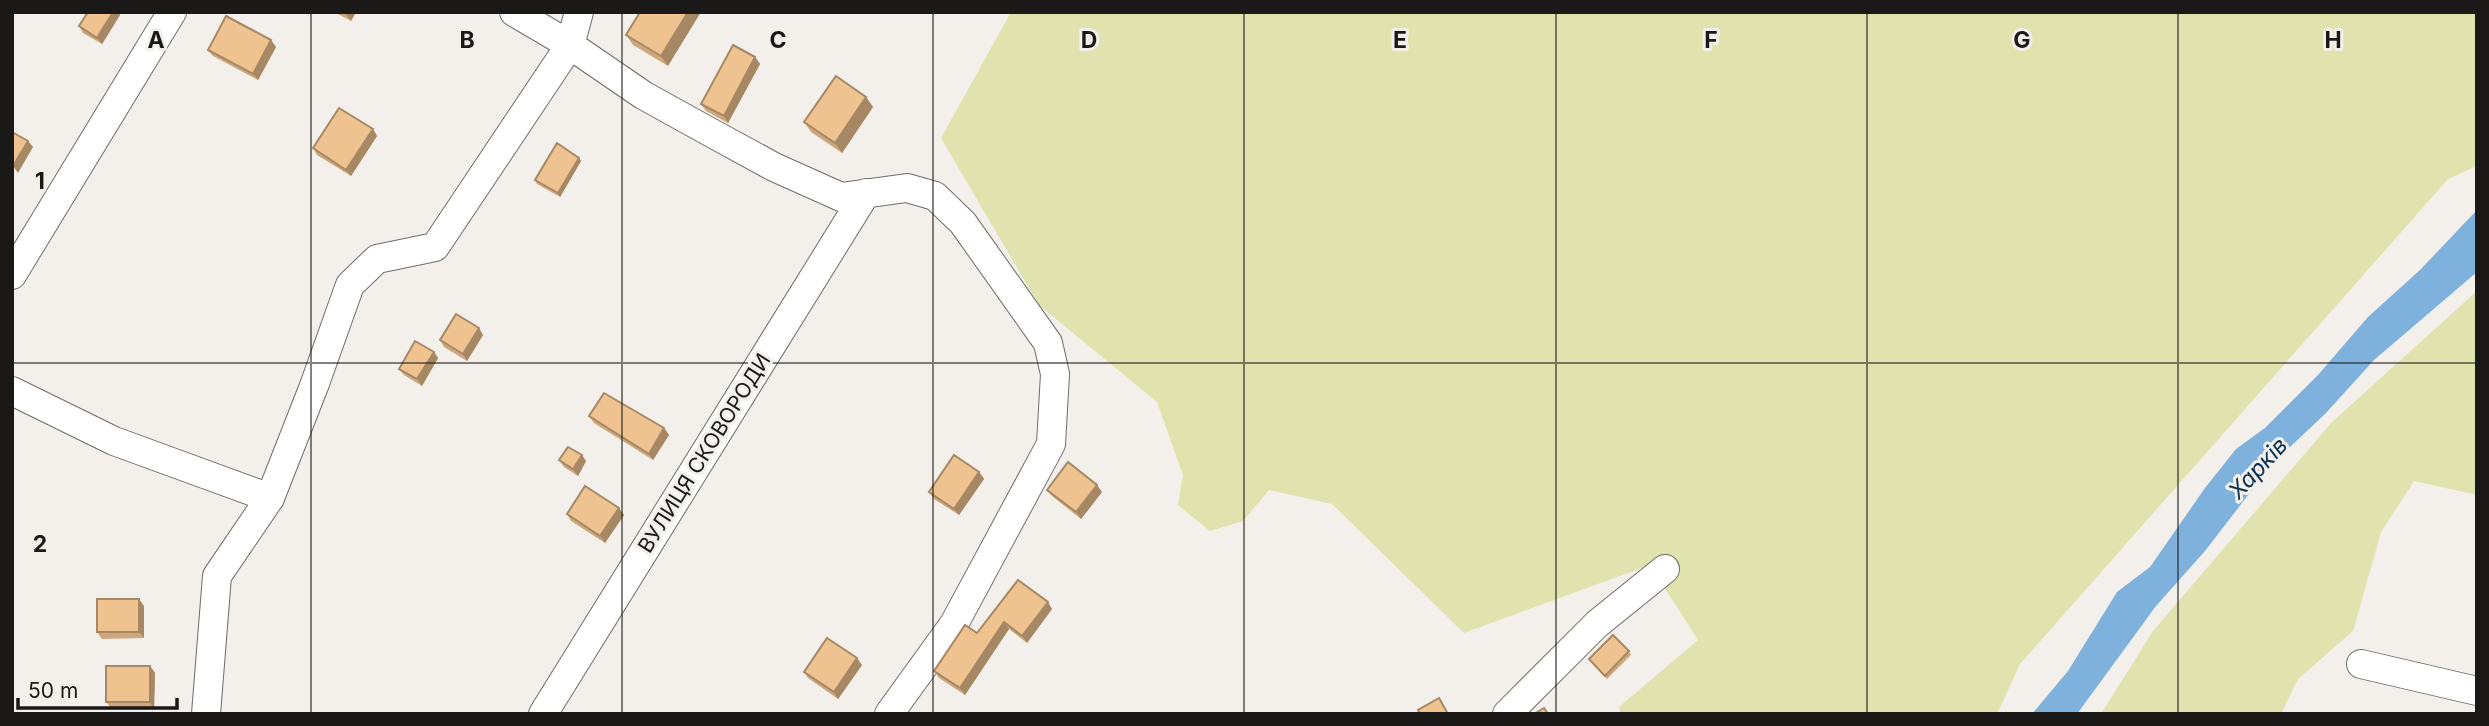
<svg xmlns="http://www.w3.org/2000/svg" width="2489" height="726" font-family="Inter,sans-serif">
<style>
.green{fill:#e0e3ad}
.water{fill:#7fb1dd}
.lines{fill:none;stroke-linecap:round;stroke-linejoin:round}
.minor-casing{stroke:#706d69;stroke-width:30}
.minor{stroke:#fff;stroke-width:28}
.wall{fill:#cea87c}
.shaded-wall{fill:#a78865}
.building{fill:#efc390;stroke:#a78865;stroke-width:2}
.grid{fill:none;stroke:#1b1918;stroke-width:2;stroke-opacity:0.55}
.labels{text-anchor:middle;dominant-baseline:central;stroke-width:6;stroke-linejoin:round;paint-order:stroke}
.street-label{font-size:21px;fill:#1b1918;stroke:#f3efea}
.water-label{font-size:23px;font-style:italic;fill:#0b3250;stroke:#f3efea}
.grid-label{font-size:23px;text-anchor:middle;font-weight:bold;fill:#1b1918;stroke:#f3efea;stroke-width:6;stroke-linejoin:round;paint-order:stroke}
</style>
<rect width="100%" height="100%" fill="#f3efea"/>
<!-- green -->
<g class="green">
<path d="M1011,12H2477V166L2448,179L2020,664L1997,714H1621L1619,707L1698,640L1650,565L1464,633L1332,504L1269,490L1243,521L1210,531L1178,505L1183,475L1157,402L1039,305L941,138Z"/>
<path d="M2477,291V495L2414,481L2381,532L2353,631L2298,679L2281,714H2101L2153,631L2332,422Z"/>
</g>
<!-- water -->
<path class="water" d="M2477,210V272L2374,360L2326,413L2272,464L2205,551L2156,606L2077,714H2032L2068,671L2117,592L2150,567L2205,488L2236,449L2265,428L2318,375L2368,317L2420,270Z"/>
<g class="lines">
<!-- minor casing -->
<g class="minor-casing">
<g id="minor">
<path d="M514,12L570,45L643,95L708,131L774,167L841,197L907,188L935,196L963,223L1048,343L1055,374L1051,444L954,624L889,714"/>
<path d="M12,275L172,12"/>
<path d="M12,391L114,441L270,498"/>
<path d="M2361,664L2477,691"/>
<path d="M206,714L217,576L270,498L314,386L350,285L377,259L435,247L570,45L579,12"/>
<path d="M543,714L866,193"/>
<path d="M1507,714L1597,624L1665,569"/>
</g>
</g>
<!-- minor -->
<use href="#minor" class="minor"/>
</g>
<!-- wall -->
<g class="wall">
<path d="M88,12H119L120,15L102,44L83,33L79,26Z"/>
<path d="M334,12H356L351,21Z"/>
<path d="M640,12L668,66L633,45L626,35Z"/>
<path d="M276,47L258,80L213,56L208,50Z"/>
<path d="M755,57L760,64L728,123L706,111L701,104Z"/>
<path d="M866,97L873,107L842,153L811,132L804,122Z"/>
<path d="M373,129L377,136L351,176L317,155L313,148Z"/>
<path d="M579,158L581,161L560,197L537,184L535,180Z"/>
<path d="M483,335L467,361L444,347L440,340Z"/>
<path d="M434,352L438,358L422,386L404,375L399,369Z"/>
<path d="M589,416L664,428L669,435L653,460L594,423Z"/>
<path d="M559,460L586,461L578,476L564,467Z"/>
<path d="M979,472L984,479L959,515L934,499L929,492Z"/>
<path d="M1047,490L1102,492L1081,519L1052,496Z"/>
<path d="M567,514L624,515L605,543L571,521Z"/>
<path d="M1018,580L1052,609L1027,643L1009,629L965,695L939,678L934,671L977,633Z"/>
<path d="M144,606V638L102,639L97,632Z"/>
<path d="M1629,651L1631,655L1607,679L1589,659Z"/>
<path d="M862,665L838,699L808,678L804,672Z"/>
<path d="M150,666L155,673L154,709L111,708L106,702Z"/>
</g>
<!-- shaded-wall -->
<g class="shaded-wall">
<path d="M113,12H119L120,15L102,44L97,38Z"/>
<path d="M346,12H356L351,21L345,13Z"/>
<path d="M688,12H701L668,66L661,56Z"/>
<path d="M271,40L276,47L258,80L253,74Z"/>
<path d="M755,57L760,64L728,123L724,116Z"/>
<path d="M866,97L873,107L842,153L835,143Z"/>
<path d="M373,129L377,136L351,176L346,170Z"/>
<path d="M28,141L33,147L18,173L13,166Z"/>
<path d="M579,158L581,161L560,197L558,193Z"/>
<path d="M479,328L483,335L467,361L463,354Z"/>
<path d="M434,352L438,358L422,386L417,379Z"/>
<path d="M664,428L669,435L653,460L649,454Z"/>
<path d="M582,455L586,461L578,476L573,469Z"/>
<path d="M979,472L984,479L959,515L954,509Z"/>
<path d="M1097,485L1102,492L1081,519L1076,512Z"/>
<path d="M619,508L624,515L605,543L600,536Z"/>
<path d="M139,599L144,606V638L139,632Z"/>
<path d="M1048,602L1052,609L1027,643L1022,636Z"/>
<path d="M1004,622L1009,629L965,695L960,688Z"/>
<path d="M857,658L862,665L838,699L834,692Z"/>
<path d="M150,666L155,673L154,709L150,702Z"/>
</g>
<!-- building -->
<g class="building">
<path d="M88,12H113L97,38L79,26Z"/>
<path d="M640,12H688L661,56L626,35Z"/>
<path d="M226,16L271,40L253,74L208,50Z"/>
<path d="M733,45L755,57L724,116L701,104Z"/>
<path d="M836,76L866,97L835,143L804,122Z"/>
<path d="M339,108L373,129L346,170L313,148Z"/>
<path d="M12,132L28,141L13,166L12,165Z"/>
<path d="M557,143L579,158L558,193L535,180Z"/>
<path d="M456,314L479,328L463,354L440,340Z"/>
<path d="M415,341L434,352L417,379L399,369Z"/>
<path d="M604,393L664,428L649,454L589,416Z"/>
<path d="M568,447L582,455L573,469L559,460Z"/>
<path d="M954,455L979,472L954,509L929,492Z"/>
<path d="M1068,462L1097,485L1076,512L1047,490Z"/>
<path d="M585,486L619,508L600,536L567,514Z"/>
<path d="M1018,580L1048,602L1022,636L1004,622L960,688L934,671L965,625L977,633Z"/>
<rect x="97" y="599" width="42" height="33"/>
<path d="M1613,635L1629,651L1605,676L1589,659Z"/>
<path d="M827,638L857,658L834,692L804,672Z"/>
<rect x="106" y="666" width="44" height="36"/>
<path d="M1439,698L1448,714H1420L1418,710Z"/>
<path d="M1544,708L1548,714H1534Z"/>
</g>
<!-- grid -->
<path class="grid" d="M311,12V714M622,12V714M933,12V714M1244,12V714M1556,12V714M1867,12V714M2178,12V714M12,363H2477"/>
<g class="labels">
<!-- street labels -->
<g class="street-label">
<text transform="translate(704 453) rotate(-58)">ВУЛИЦЯ СКОВОРОДИ</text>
</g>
<!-- water labels -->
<g class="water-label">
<text transform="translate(2258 468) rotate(-47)">Харків</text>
</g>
</g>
<g class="grid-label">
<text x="156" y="48">A</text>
<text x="467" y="48">B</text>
<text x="778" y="48">C</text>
<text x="1089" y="48">D</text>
<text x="1400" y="48">E</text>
<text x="1711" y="48">F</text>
<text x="2022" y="48">G</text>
<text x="2333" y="48">H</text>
<text x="40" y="189">1</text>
<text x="40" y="552">2</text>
</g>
<!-- border -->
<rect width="2489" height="726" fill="none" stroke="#1b1918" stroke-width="28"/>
<!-- scale -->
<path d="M18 698v10h159v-10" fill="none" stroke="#1b1918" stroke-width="3.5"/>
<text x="28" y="698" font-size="21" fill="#1b1918" stroke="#f3efea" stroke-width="5" paint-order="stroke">50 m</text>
</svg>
